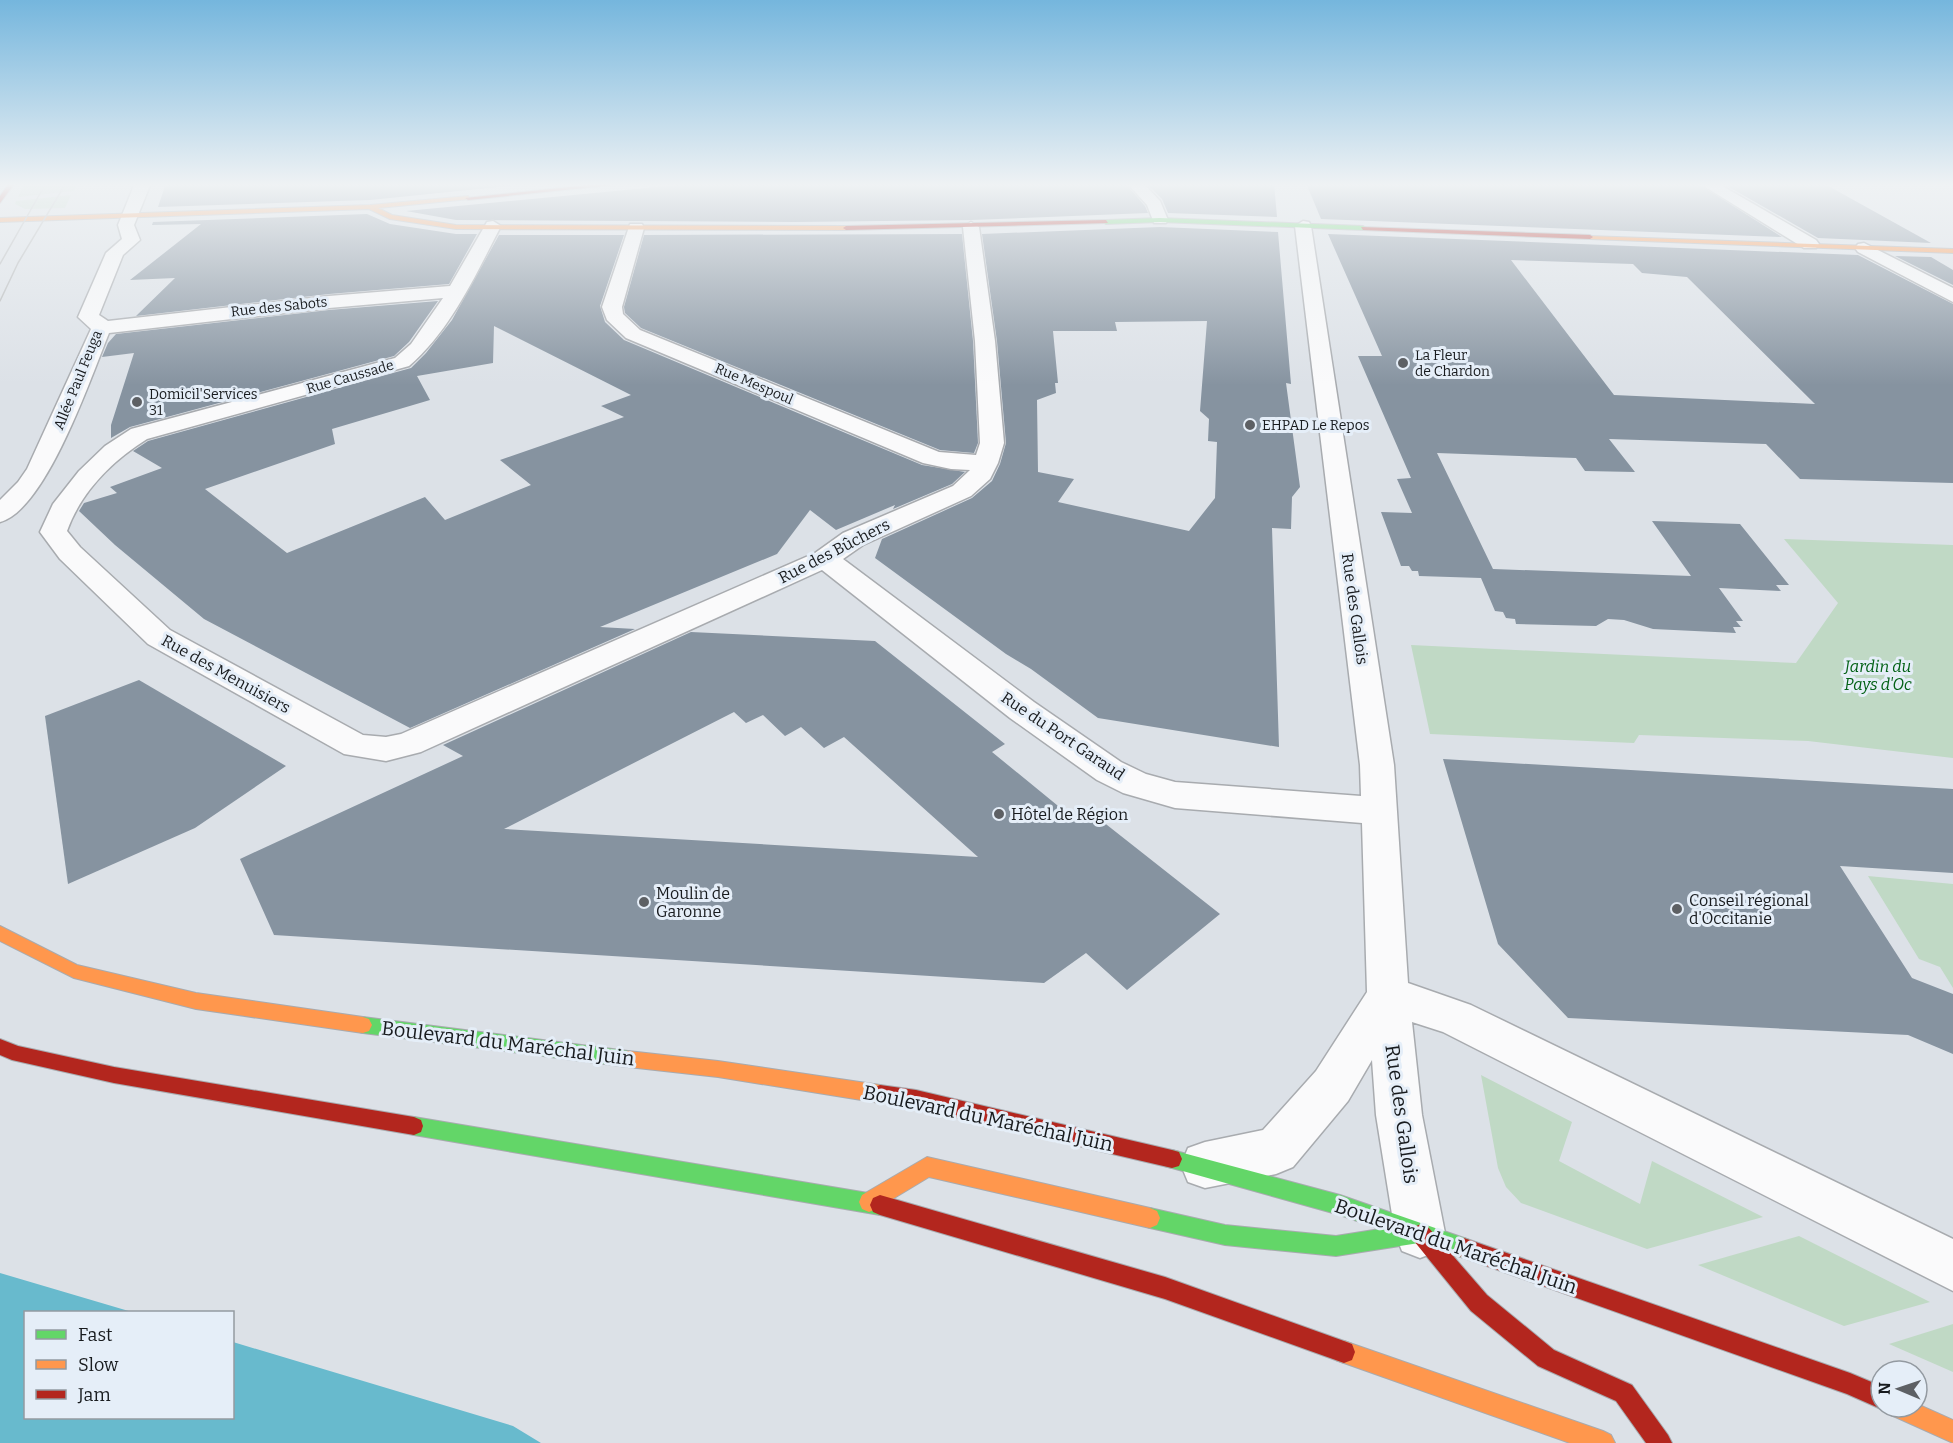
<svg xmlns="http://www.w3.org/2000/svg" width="1953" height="1443" font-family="Bitter,serif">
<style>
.green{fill:#c0d9c5}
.water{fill:#68bacd}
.building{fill:#8693a0;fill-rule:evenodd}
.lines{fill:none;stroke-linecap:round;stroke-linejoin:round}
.street-casing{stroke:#a8abaf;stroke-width:3}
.fast-casing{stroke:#a8abaf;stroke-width:2}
.slow-casing{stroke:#a8abaf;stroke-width:2}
.jam-casing{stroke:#a8abaf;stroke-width:2}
.street{fill:#fafafb;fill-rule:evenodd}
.fast{fill:#63d668;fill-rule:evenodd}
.slow{fill:#ff974d;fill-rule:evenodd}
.jam{fill:#b3261e;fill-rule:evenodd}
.tram{stroke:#b3b5b6;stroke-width:1.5}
.poi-dot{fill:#5d6064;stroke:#e5eef8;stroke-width:2}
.labels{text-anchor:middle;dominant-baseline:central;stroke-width:6;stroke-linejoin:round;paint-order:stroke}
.far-street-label{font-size:14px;fill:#181b1e;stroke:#e5eef8}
.far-poi-label{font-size:14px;fill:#181b1e;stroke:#e5eef8;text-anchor:start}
.street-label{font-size:16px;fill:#181b1e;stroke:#e5eef8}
.park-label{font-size:16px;font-style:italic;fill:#036115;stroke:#e5eef8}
.poi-label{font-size:16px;fill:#181b1e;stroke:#e5eef8;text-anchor:start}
.near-street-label{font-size:20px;fill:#181b1e;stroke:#e5eef8}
</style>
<rect width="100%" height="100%" fill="#dce1e7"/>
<!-- green -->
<g class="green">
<path d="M25,183H78L74,191L18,197Z"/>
<path d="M71,195L65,208L25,209L15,204L16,201Z"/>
<path d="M1784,539L1953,545V758L1808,741L1639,735L1634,743L1430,734L1411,645L1796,663L1838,603Z"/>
<path d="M1868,876L1953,884V988L1940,967L1919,959Z"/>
<path d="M1481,1075L1572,1122L1559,1161L1640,1204L1652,1161L1763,1217L1647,1249L1521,1203L1506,1187L1498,1168Z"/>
<path d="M1799,1236L1930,1302L1844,1326L1698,1265Z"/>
<path d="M1953,1324V1372L1889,1344Z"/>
</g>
<!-- water -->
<path class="water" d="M0,1273L132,1312H26V1418H232L233,1342L513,1426L541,1443H0Z"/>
<!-- building -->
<g class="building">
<path d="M166,183H537L370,200L158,207Z"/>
<path d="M699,183H1125L1145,206L1148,213L971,220L794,222L456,220L406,211Z"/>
<path d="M1146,183H1274L1277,217L1168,213L1162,199Z"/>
<path d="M1306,183H1697L1782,237L1321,219Z"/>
<path d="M1722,183H1823L1931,243L1818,238Z"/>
<path d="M367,214L390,224L456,234H477L449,284L329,294L136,316L175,278L130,280L201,224L152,225L153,222Z"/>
<path d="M1160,227L1278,232L1291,384L1286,383L1300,487L1292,497L1291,529L1272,528L1279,747L1098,718L1031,669L1006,654L875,558L882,539L972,498L992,481L1000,464L1006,443L997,341L982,234ZM1207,321L1200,411L1209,419L1208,441L1217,442L1215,498L1189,531L1058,502L1074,479L1038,472L1037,400L1056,393L1055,383H1058L1053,331H1117L1115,322Z"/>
<path d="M962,234L973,341L978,443L974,453L940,450L641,328L625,313L624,307L644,235Z"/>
<path d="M1328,234L1858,255L1953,304V483L1800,479L1766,444L1609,439L1635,472L1585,471L1576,458L1437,453L1493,569L1691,576L1652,521L1740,524L1789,585H1776L1781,591L1719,588L1743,621H1736L1741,627H1733L1736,633L1653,629L1624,620L1608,619L1596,626L1516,624L1515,619L1506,618L1503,612L1495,611L1481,578L1419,576L1418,571H1412L1409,566H1401L1381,512L1412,513L1397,479L1411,478L1358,356H1382ZM1511,260L1633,264L1642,273L1687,277L1815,404L1614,395Z"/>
<path d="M499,235H624L600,306L605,322L624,340L922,465L965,472L952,484L893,509L895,505L836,530L810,510L777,554L600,627L635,629L410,728L204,619L115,545L79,511L84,503L117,493L110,487L162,468L133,451L148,441L411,368L426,353L452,320ZM494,326L631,395L601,406L624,417L500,460L531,485L445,520L425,497L287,553L205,489L335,444L332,429L430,400L417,376L493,363Z"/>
<path d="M1895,256L1931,257L1953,270V285Z"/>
<path d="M438,301L409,342L394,356L130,427L111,438V425L134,353L102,357L108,343L116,334L329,310Z"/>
<path d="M691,632L875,641L1005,744L992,752L1074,819L1088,810L1220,914L1127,990L1086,953L1044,983L274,935L240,859L463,756L443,745ZM734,712L746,723L763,715L785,736L801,727L824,748L844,737L978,857L504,829Z"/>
<path d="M139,680L286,766L195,828L68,884L45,716Z"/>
<path d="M1443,759L1953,789V873L1840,866L1912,978L1953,994V1054L1908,1035L1568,1018L1498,944Z"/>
</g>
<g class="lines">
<!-- street casing -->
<g class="street-casing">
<g id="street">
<path d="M135,183H151L134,225L140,240L123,255L99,315L108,321L329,296L450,286L487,222L493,221L501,226C476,274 451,330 409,366L147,439C112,461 81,492 67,531L80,547L170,630L363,735L386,737L401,734L815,553L843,533L953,486L970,470L951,469L923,463L626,338L607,320L602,307L630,224H642L644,228L622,307L623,314L640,330L939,452L976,455L980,443L975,341L963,227L971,222L979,227L995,341L1004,443L998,463L990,479L971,496L863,545L843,559L1034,702L1121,762L1146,774L1175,782L1361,796L1360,765L1295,226L1303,221L1309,222L1311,226L1394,765L1408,983L1471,1005L1953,1239V1291L1443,1032L1412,1022L1422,1115L1445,1233L1438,1251L1420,1258L1402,1251L1395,1233L1376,1115L1372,1060L1348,1101L1293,1167L1276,1174L1205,1188L1188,1182L1181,1165L1188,1148L1205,1142L1263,1130L1316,1071L1367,992L1362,823L1175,808L1123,793L1097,780L1010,718L822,570L421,752L386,761L344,754L148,644L60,559L40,532L53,504L79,471L105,446L131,429L395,358L411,344L443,298L329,308L109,333C91,377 46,510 0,522V500L18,482L27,469L91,329L78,317L106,253L122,239L118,225Z"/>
<path d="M1127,183H1143L1160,201L1168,220L1166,223H1154L1147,205Z"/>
<path d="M1699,183H1717L1816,240L1819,244L1816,248H1804Z"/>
<path d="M1864,243L1953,288V302L1858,252L1855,248L1858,244Z"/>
</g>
</g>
<!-- fast casing -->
<g class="fast-casing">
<g id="fast">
<path d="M1160,218L1363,226L1366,228L1363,230L1160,222L1106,224L1103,222L1106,220Z"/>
<path d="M363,1017L628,1051L634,1053L637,1059L634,1065L628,1067L363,1033L357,1031L354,1025L357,1019Z"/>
<path d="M414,1117L880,1195L887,1198L890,1205L887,1212L880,1215L414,1135L407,1132L405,1126L407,1120Z"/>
<path d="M1172,1150L1340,1195L1464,1238L1471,1241L1474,1248L1471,1255L1464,1258L1419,1243L1336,1256L1225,1245L1150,1228L1143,1225L1140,1218L1143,1211L1150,1208L1225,1225L1336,1236L1380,1229L1340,1215L1172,1168L1165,1166L1162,1159L1165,1152Z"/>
</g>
</g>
<!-- slow casing -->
<g class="slow-casing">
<g id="slow">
<path d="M468,196L470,199L378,208L392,215L456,225L846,226L849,228L846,230L456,229L390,219L369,209L0,222V218L370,205Z"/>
<path d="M1588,236L1953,249V253L1590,239Z"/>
<path d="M0,926L77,965L196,993L363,1017L369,1019L372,1025L369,1031L363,1033L196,1009L74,978L0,941Z"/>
<path d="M628,1051L718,1061L880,1085L887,1088L889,1094L887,1100L880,1103L718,1077L628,1067L622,1065L619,1059L622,1053Z"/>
<path d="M927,1157L1150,1208L1157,1211L1160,1218L1157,1225L1150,1228L929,1177L876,1209L869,1212L862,1209L859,1202L862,1195Z"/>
<path d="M1344,1341L1603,1431L1611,1435L1615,1443H1570L1344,1363L1336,1360L1333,1352L1336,1344Z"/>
<path d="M1917,1404L1953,1420V1443L1891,1415L1888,1407H1917Z"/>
</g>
</g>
<!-- jam casing -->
<g class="jam-casing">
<g id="jam">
<path d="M9,183H15L0,203V196Z"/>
<path d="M606,183H632L468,200L465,198Z"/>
<path d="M1106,220L1108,223L846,230L843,228L846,226Z"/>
<path d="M1361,227L1590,235L1593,237L1590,239L1363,230Z"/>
<path d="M0,1039L18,1046L114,1067L414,1117L421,1120L423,1126L421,1132L414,1135L114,1083L12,1060L0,1055Z"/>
<path d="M880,1085L916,1090L1172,1150L1179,1152L1182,1159L1179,1166L1172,1168L916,1108L873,1100L871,1094L873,1088Z"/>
<path d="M880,1195L1165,1277L1344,1341L1352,1344L1355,1352L1352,1360L1344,1363L1165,1299L880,1215L873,1212L870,1205L873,1198Z"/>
<path d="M1421,1224L1428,1227L1487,1295L1554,1350L1632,1385L1668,1435L1672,1443H1646L1616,1401L1538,1366L1471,1311L1414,1241L1411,1234L1414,1227Z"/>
<path d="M1464,1238L1850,1373L1881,1386V1407H1887L1881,1409L1847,1394L1464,1258L1457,1255L1454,1248L1457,1241Z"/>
</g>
</g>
<!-- street -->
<use href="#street" class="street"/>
<!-- fast -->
<use href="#fast" class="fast"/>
<!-- slow -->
<use href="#slow" class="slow"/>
<!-- jam -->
<use href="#jam" class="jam"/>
<!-- tram -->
<g class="tram">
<path d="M0,264L46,183"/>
<path d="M0,301L18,263L66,183"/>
</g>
</g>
<!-- sky -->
<linearGradient id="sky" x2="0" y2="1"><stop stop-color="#75b6dd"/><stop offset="0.48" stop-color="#eff2f4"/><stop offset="1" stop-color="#eff2f4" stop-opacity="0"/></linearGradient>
<rect width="1953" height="385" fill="url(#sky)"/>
<!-- markers -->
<g class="poi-dot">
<circle cx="1403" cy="363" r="6"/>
<circle cx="137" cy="402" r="6"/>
<circle cx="1250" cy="425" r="6"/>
<circle cx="999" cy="814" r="6"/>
<circle cx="644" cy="902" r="6"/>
<circle cx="1677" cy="909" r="6"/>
</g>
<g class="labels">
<!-- far-street labels -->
<g class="far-street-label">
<text transform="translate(279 307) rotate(-6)">Rue des Sabots</text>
<text transform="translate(350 377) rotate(-16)">Rue Caussade</text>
<text transform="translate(78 380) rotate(-68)">Allée Paul Feuga</text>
<text transform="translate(754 384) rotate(23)">Rue Mespoul</text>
</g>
<!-- far-poi labels -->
<g class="far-poi-label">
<text x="1415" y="355">La Fleur<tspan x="1415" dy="16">de Chardon</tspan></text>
<text x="149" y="394">Domicil'Services<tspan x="149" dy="16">31</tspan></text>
<text x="1262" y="425">EHPAD Le Repos</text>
</g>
<!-- street labels -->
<g class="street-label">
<text transform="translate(834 551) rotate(-27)">Rue des Bûchers</text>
<text transform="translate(1355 609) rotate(82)">Rue des Gallois</text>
<text transform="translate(226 674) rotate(29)">Rue des Menuisiers</text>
<text transform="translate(1063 736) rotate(34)">Rue du Port Garaud</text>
</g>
<!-- park labels -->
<g class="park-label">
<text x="1878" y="666">Jardin du<tspan x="1878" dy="18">Pays d'Oc</tspan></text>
</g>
<!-- poi labels -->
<g class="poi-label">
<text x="1011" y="814">Hôtel de Région</text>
<text x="656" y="893">Moulin de<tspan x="656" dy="18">Garonne</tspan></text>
<text x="1689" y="900">Conseil régional<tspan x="1689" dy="18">d'Occitanie</tspan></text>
</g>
<!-- near-street labels -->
<g class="near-street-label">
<text transform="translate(508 1043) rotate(7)">Boulevard du Maréchal Juin</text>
<text transform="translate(1402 1114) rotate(82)">Rue des Gallois</text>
<text transform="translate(988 1118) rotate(12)">Boulevard du Maréchal Juin</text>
<text transform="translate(1456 1246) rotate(19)">Boulevard du Maréchal Juin</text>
</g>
</g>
<!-- legend -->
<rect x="24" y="1311" width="210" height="108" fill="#e5eef8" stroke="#939aa1" stroke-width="1.5"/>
<rect x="36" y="1330" width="30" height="9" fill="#63d668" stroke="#939aa1" stroke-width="1.5"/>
<text x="78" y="1341" font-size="18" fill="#181b1e">Fast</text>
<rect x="36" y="1360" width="30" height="9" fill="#ff974d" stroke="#939aa1" stroke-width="1.5"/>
<text x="78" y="1371" font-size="18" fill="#181b1e">Slow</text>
<rect x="36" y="1390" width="30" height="9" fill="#b3261e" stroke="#939aa1" stroke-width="1.5"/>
<text x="78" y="1401" font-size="18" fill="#181b1e">Jam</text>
<!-- north arrow -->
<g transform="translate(1899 1389) rotate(272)"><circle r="28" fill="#e5eef8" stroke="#939aa1" stroke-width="1.5"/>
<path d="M0-4.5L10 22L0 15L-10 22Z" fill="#5d6064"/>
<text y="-9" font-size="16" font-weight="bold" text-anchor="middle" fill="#181b1e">N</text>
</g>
</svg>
